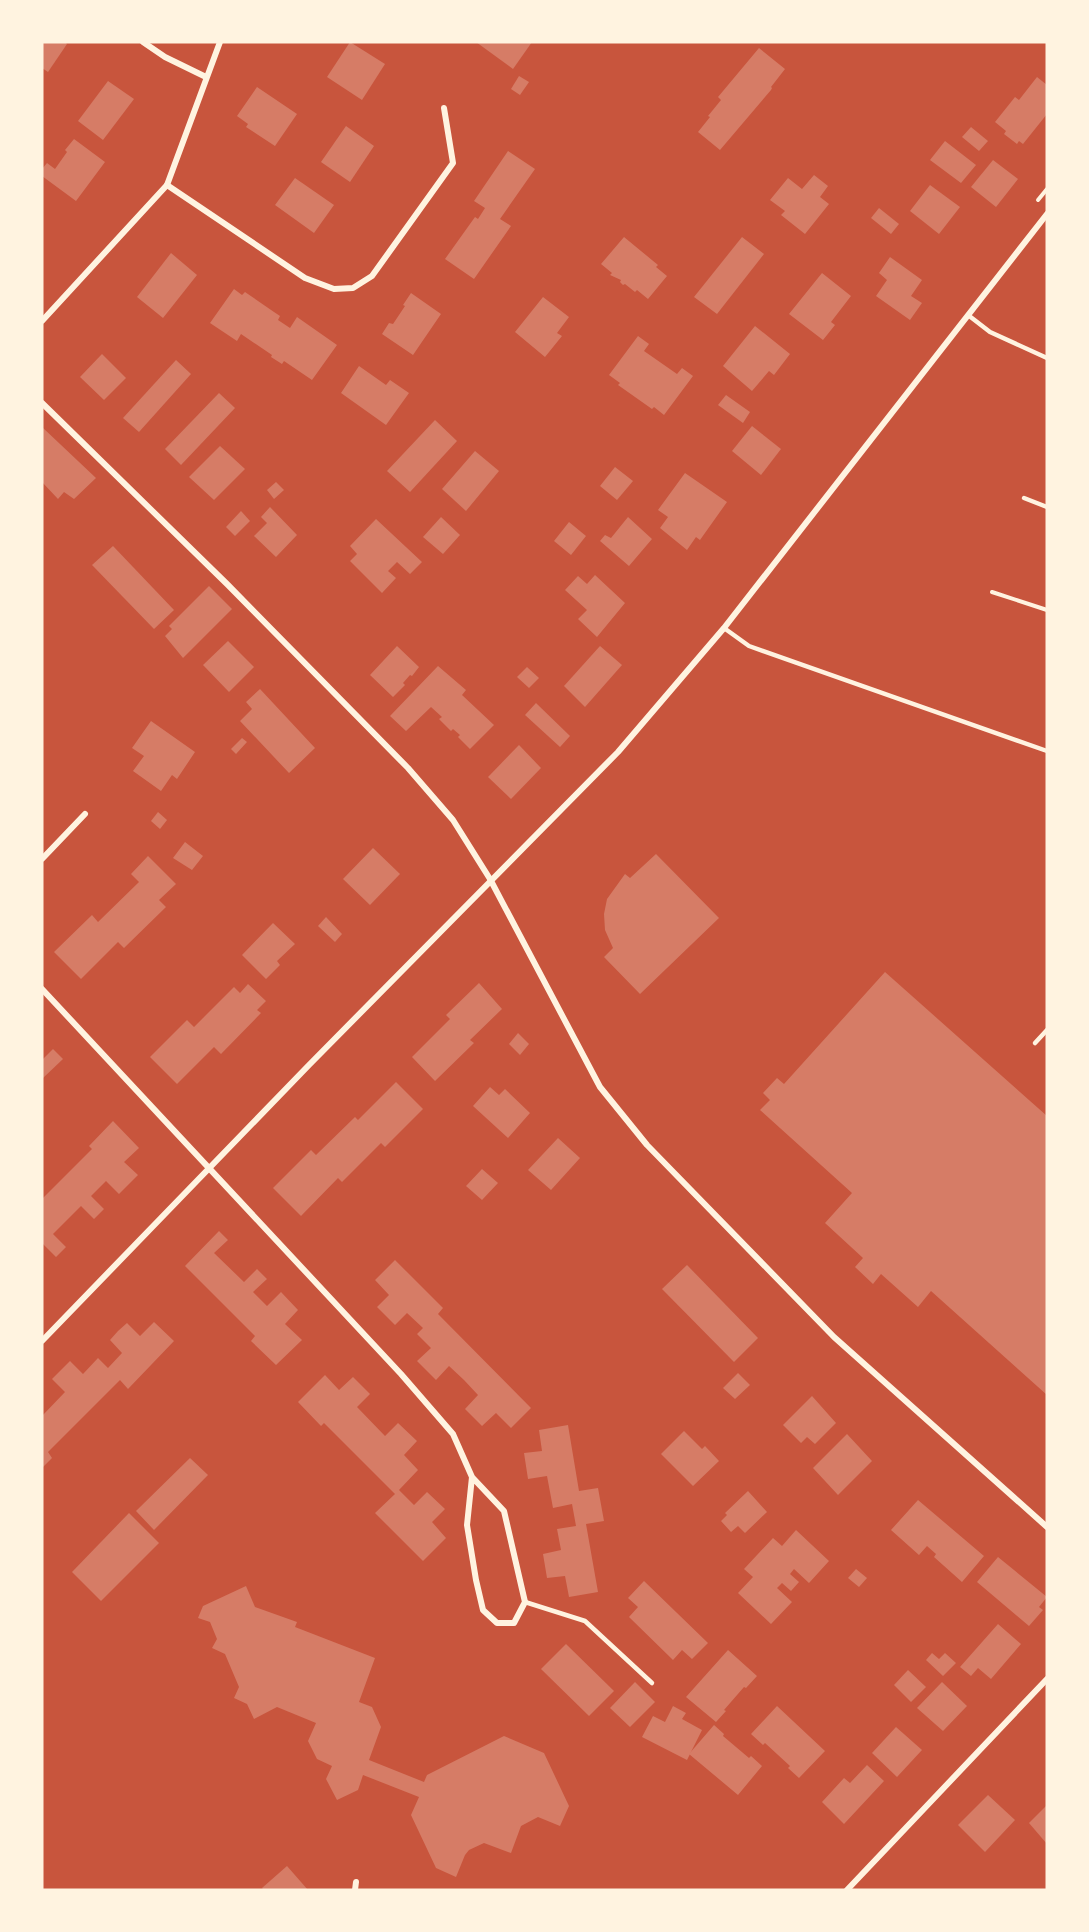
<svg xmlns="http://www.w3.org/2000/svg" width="1089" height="1932" font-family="'PT Sans Narrow',sans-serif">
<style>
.building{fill:#d67c66}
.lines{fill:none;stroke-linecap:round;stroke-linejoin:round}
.path{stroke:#fff3e0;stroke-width:4}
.service{stroke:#fff3e0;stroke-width:4.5}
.minor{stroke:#fff3e0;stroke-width:6}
</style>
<rect width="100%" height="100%" fill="#c8553d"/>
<!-- building -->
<g class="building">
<path d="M42,42H65L67,44L48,72L42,68Z"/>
<path d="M350,42L385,64L362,100L327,77Z"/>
<path d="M476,42H532L513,69Z"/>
<path d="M759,48L785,69L771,87L772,88L771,90L720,150L698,132L710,117L708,116L721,100L718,97Z"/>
<path d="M519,76L529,82L520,95L511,89Z"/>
<path d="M1037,77L1047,85V114L1023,144L1019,141L1017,144L1004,134L1006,131L995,122L1015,97L1019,100Z"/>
<path d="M108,81L134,99L103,140L78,121Z"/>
<path d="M257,87L297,114L275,146L246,127L248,124L237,116Z"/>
<path d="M346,126L374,146L350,182L321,162Z"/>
<path d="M971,127L988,141L979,151L962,137Z"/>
<path d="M74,139L105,162L76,201L42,176V169L47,163L55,169L67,152L65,150Z"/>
<path d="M945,141L976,165L961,183L930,160Z"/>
<path d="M508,151L535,169L500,219L511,226L474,279L445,259L475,217L478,219L485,208L474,201Z"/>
<path d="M993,160L1018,179L996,207L971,187Z"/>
<path d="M814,175L828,186L820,197L829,204L805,234L781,215L785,211L770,200L788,178L802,189Z"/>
<path d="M295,178L334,205L314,233L275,205Z"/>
<path d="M930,185L960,207L939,234L910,211Z"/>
<path d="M879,208L899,224L891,234L871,218Z"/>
<path d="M624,237L658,265L656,267L667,276L648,299L637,290L635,292L625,284L623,285L620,282L621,280L610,275L612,273L601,264Z"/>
<path d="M742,237L764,254L717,314L694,297Z"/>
<path d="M171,253L197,275L163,318L137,297Z"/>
<path d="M890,257L922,280L911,296L922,303L910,320L876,296L887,280L879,273Z"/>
<path d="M822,273L851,296L831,322L835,325L823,340L789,314Z"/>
<path d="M234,289L242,295L245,292L274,312L280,316L278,320L290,328L297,317L337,345L312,380L284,361L282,364L271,357L272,355L241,334L237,341L210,323Z"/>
<path d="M411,293L441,314L413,355L382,334L389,323L393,324L405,306L403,305Z"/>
<path d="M543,297L569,317L557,333L562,336L545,357L515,332Z"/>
<path d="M755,326L790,354L774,375L769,371L752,391L723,366Z"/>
<path d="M638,336L649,344L644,351L677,374L682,368L693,376L664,415L654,407L652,409L618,385L620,383L609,375Z"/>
<path d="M102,354L126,378L104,400L80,377Z"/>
<path d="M176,360L191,374L139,432L123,418Z"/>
<path d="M359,366L386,385L390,380L409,393L386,425L341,393Z"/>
<path d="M219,393L235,408L181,465L165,449Z"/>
<path d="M726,395L750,412L743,423L718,405Z"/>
<path d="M435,420L457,441L410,492L387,471Z"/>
<path d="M752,426L781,449L761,475L732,451Z"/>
<path d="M42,427L96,478L74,499L64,492L58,499L42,482Z"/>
<path d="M220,446L245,469L214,500L189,477Z"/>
<path d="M475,451L499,471L466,511L442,489Z"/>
<path d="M615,467L633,481L617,500L600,486Z"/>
<path d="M685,473L727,502L700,540L696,537L687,550L660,528L668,517L658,510Z"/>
<path d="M276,482L284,490L274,499L267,490Z"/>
<path d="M270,507L297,535L276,557L254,536L267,523L261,517Z"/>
<path d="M241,511L250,521L235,536L226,527Z"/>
<path d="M441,517L460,535L443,554L423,537Z"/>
<path d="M628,517L652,539L629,566L600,541L605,535L611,538Z"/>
<path d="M376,519L422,562L410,574L397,562L388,571L396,578L382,593L350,561L357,554L350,546Z"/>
<path d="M569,522L586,536L571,555L554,541Z"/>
<path d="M113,546L174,610L154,629L92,565Z"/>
<path d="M595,575L625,603L597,637L578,619L587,610L565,590L578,576L587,584Z"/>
<path d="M209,586L232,609L183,658L165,636L172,629L169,626Z"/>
<path d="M228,641L254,667L229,692L203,665Z"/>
<path d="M397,646L419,667L412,676L410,675L403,683L405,685L393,697L370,675Z"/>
<path d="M600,646L622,665L585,707L564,686Z"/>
<path d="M438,666L466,690L462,695L494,725L470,749L458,737L460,735L453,729L451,731L439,719L442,717L431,707L406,731L390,716Z"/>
<path d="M527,667L539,678L529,688L517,677Z"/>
<path d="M260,689L315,748L289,773L240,721L252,709L246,702Z"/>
<path d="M536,703L570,736L560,747L525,715Z"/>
<path d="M151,721L195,752L177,779L172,775L161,791L133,771L144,756L132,748Z"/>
<path d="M242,738L247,742L236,754L231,749Z"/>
<path d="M519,745L541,768L511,799L488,777Z"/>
<path d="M158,812L167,820L160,829L151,821Z"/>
<path d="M185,842L203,856L192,870L173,858Z"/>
<path d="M373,848L400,874L370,905L343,879Z"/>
<path d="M656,854L719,918L640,994L604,957L613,948L605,930L604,914L607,899L625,874L630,878Z"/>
<path d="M148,856L176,884L159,900L166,907L124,948L118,942L81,979L54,952L92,915L98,922L139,882L131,874Z"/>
<path d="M326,917L342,934L335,942L318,926Z"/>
<path d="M273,923L295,944L277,961L280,965L266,979L242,955Z"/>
<path d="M885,972L1047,1116V1395L931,1291L918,1307L881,1274L873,1284L855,1267L863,1258L825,1223L852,1193L760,1110L770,1100L763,1093L777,1078L784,1084Z"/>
<path d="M479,983L502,1009L470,1040L474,1043L435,1081L412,1057L450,1019L446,1015Z"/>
<path d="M248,984L266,1001L257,1010L261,1013L221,1054L214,1047L177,1084L150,1057L187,1020L194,1027L234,987L240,993Z"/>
<path d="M518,1033L529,1044L520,1055L509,1044Z"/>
<path d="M53,1049L63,1059L42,1079V1060Z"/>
<path d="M396,1082L423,1109L385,1147L381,1143L342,1182L338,1178L301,1216L273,1188L311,1150L316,1155L355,1117L358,1120Z"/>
<path d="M490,1087L499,1095L505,1089L530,1113L508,1138L473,1106Z"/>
<path d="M113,1121L139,1148L124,1162L138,1175L119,1194L106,1181L91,1196L104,1209L94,1219L81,1206L53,1234L66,1247L56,1257L42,1243V1199L92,1149L89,1146Z"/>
<path d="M558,1138L580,1158L551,1190L528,1170Z"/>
<path d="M482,1169L498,1183L482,1200L466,1186Z"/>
<path d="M219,1231L228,1240L214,1253L244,1282L257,1269L267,1279L253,1292L267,1306L281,1292L298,1310L285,1324L302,1340L276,1365L251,1341L255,1336L185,1266Z"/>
<path d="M395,1260L443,1308L438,1314L531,1408L511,1428L496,1413L482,1426L465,1409L478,1395L464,1380L449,1366L436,1380L417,1361L431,1348L417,1334L423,1328L407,1313L395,1325L377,1307L389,1295L375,1280Z"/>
<path d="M687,1265L758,1338L734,1362L662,1289Z"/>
<path d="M154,1322L174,1341L128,1389L120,1380L48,1452L52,1458L42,1468V1416L65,1392L52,1379L70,1361L83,1374L98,1358L108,1368L122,1353L110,1340L118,1331L127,1323L140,1336Z"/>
<path d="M738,1373L750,1385L735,1399L723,1388Z"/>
<path d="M325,1375L339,1390L353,1377L370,1394L357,1407L385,1436L398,1423L417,1441L404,1455L418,1470L399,1490L414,1505L427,1492L445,1509L432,1522L446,1538L423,1561L375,1513L395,1494L324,1423L321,1426L298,1402Z"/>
<path d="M812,1396L836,1423L815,1444L807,1437L801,1443L783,1425Z"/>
<path d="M568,1425L579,1491L598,1488L604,1521L586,1524L598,1592L569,1597L565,1576L547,1578L543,1554L561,1550L557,1529L576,1526L572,1504L553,1508L547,1476L528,1479L524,1453L542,1451L539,1430Z"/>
<path d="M684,1431L702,1449L705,1446L719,1461L693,1486L661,1454Z"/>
<path d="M847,1434L872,1461L838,1495L813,1468Z"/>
<path d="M190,1458L208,1475L154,1530L136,1511Z"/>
<path d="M748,1491L767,1512L745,1533L738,1526L731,1532L721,1521L727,1515L725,1513Z"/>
<path d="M918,1500L984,1556L962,1582L934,1557L936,1554L927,1546L919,1555L891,1530Z"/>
<path d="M129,1513L159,1543L101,1601L72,1572Z"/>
<path d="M796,1530L829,1561L809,1583L794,1569L790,1574L799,1582L791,1591L782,1583L777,1588L792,1602L771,1624L738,1593L753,1577L744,1569L773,1538L782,1546Z"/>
<path d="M998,1557L1047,1597L1039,1607L1043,1610L1029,1626L977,1582Z"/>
<path d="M856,1569L867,1578L859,1587L848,1578Z"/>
<path d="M644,1581L708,1643L692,1659L682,1650L673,1660L629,1617L638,1607L628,1598Z"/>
<path d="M246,1586L255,1607L297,1622L295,1627L375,1658L359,1702L372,1707L381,1727L369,1760L424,1782L427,1775L504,1736L544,1753L569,1806L560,1826L538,1817L521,1826L511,1853L484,1843L469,1850L465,1855L456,1877L436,1868L411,1815L419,1797L363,1775L358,1790L337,1800L326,1779L332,1766L317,1759L308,1741L316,1723L277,1707L254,1719L247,1704L234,1698L239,1687L225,1654L212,1648L217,1639L210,1622L198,1618L203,1606Z"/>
<path d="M998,1624L1021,1644L991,1679L978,1668L971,1676L960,1667Z"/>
<path d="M566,1644L614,1691L589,1716L541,1669Z"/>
<path d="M728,1650L757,1676L746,1688L744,1687L724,1710L726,1711L716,1722L686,1697Z"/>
<path d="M932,1653L939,1659L945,1653L956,1663L943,1676L926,1660Z"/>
<path d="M908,1670L926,1687L911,1702L894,1685Z"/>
<path d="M635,1682L655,1702L630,1727L610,1708Z"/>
<path d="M942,1682L967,1706L943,1731L917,1708Z"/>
<path d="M673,1706L686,1713L682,1719L702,1730L687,1760L642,1737L653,1716L665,1722Z"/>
<path d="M777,1706L825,1751L799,1778L788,1768L790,1766L765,1743L763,1745L751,1734Z"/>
<path d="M714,1725L724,1734L723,1736L749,1758L751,1756L762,1766L738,1795L689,1754Z"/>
<path d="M896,1727L922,1750L897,1777L872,1753Z"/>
<path d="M867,1765L884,1781L844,1824L822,1802L844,1778L850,1783Z"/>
<path d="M988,1795L1015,1820L985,1852L958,1825Z"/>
<path d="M1047,1805V1844L1029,1823Z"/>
<path d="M287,1866L308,1890H264L262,1888Z"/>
</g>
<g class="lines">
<!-- path -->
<g class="path">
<path d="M1038,200L1047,189"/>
<path d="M992,592L1047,610"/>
</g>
<!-- service -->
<g class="service">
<path d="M968,315L990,332L1047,358"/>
<path d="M1024,498L1047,507"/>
<path d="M724,628L749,646L1047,751"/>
<path d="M1035,1043L1047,1030"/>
<path d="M525,1602L585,1621L652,1683"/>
</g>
<!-- minor -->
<g class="minor">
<path d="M143,42L165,57L206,77"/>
<path d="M167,185L305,278L334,289L353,288L372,276L453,163L444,108"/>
<path d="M42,321L167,185L220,42"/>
<path d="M42,403L227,584L408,768L453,820L490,879L600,1087L647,1145L834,1337L1047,1527"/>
<path d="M42,859L85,814"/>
<path d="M42,989L401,1374L453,1434L472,1477L504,1511L525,1602L514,1623H497L483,1610L476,1580L467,1525L472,1477"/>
<path d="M42,1341L309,1065L618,752L724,628L1047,214"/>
<path d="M355,1890L356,1882"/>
<path d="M847,1890L1047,1679"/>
</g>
</g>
<!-- border -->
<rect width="1089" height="1932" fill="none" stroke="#fff3e0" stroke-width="87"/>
</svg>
